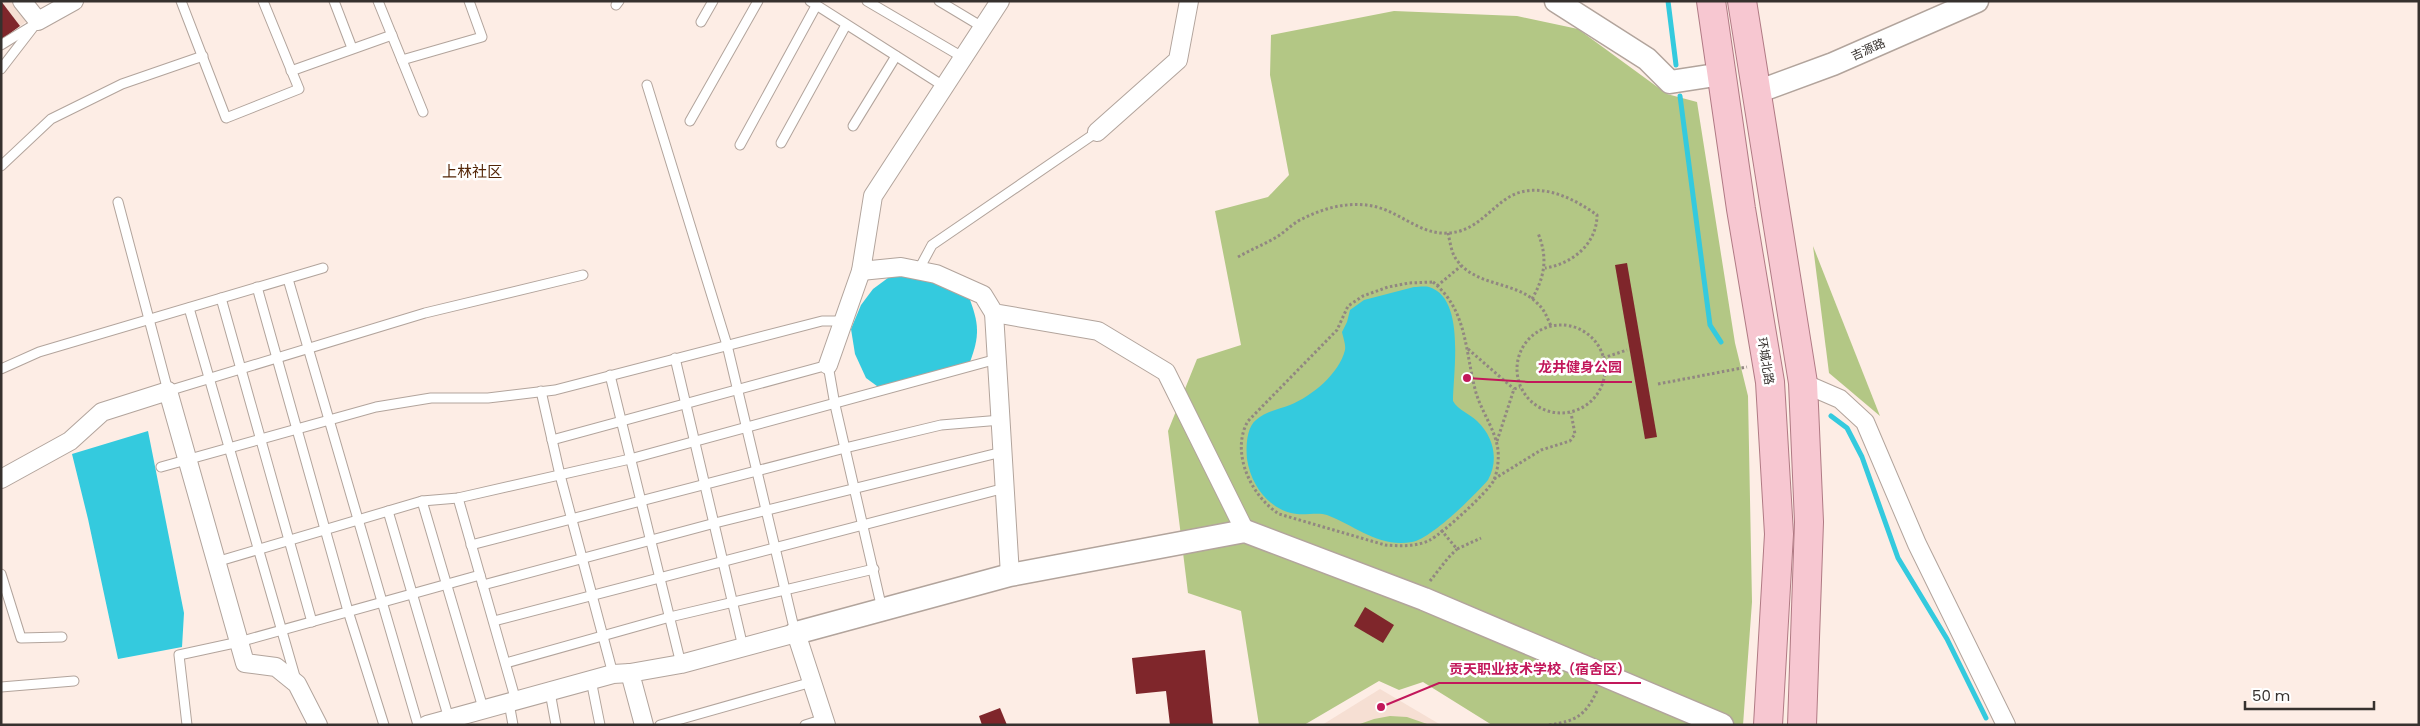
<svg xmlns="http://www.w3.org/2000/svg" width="2420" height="726" font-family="Poppins,'Noto Sans SC',sans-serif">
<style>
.built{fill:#f6dfd3}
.green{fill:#b3c785}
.water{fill:#34cade}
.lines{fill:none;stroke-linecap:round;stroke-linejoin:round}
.stream{stroke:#34cade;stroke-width:5}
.building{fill:#7f262b}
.service-casing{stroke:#b2a49c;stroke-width:11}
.minor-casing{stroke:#b2a49c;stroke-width:20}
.tertiary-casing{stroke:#b2a49c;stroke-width:25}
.primary-casing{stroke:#b07a84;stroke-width:30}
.path{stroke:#918781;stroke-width:3;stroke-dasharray:2.5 2.5;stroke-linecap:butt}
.service{stroke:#fff;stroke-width:9}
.minor{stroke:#fff;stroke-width:18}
.tertiary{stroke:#fff;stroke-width:22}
.primary{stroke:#f7c7d1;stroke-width:28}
.labels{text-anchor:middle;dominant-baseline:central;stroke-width:5;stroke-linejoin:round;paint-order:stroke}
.street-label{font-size:12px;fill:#36312e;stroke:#fff}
.quarter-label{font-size:15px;fill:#542607;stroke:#fff}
.leader{fill:none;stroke:#c2185b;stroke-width:2}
.callout-dot{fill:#c2185b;stroke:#fff;stroke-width:2}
.callout-label{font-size:14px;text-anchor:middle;font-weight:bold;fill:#c2185b;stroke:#fff;stroke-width:5;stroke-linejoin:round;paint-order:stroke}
</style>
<rect width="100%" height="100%" fill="#fdede5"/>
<!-- built -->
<g class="built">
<path d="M1,1H12L27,21L1,40Z"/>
<path d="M1380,689L1441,725H1322Z"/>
</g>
<!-- green -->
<g class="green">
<path d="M1394,11L1517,16L1578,29L1667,94L1697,102L1735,343L1748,396L1752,602L1743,725H1492L1423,682L1399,690L1379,681L1304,725H1259L1241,611L1188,593L1168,431L1197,359L1241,345L1215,211L1268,197L1289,175L1270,75L1271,35Z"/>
<path d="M1813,246L1880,416L1829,373Z"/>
<path d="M1390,716L1407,717L1430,725H1357L1374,719Z"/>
</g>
<!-- water -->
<g class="water">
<path d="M914,274L969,297C979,324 980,335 970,362L881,389L866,378L855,354L851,329L861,305L873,289L892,275Z"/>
<path d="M1414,287C1418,287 1425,286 1429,287C1466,298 1453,373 1453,401C1458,410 1470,414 1477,421C1494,437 1499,460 1488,480C1475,495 1431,539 1412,542C1379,548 1356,526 1327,515C1319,512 1307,515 1297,514C1270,511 1251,486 1247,459C1246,448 1246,428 1256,420C1265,412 1279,409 1290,405C1312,396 1339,374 1345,350C1346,345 1343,337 1342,332L1347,322L1350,310L1364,300Z"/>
<path d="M148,431L184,613L182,647L118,659L88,519L72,454Z"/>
</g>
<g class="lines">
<!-- stream -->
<g class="stream">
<path d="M1668,1L1676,65"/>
<path d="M1680,96L1710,325L1721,342"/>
<path d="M1831,416L1847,428L1862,457L1898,558L1947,639L1986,718"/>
</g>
</g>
<!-- building -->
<g class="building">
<path d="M1,1L20,26L1,40Z"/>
<path d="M1627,263L1657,437L1645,439L1615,265Z"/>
<path d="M1365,607L1394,625L1383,643L1354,626Z"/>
<path d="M1205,650L1213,725H1170L1166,691L1136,694L1132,658Z"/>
<path d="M1000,708L1007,725H982L979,716Z"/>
</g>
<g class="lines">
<!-- service casing -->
<g class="service-casing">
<g id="service">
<path d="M181,1L226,118L299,89L263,1"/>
<path d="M334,1L352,48"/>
<path d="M378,1L423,112"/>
<path d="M810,1L945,87"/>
<path d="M867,1L964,58"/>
<path d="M939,1L984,28"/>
<path d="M616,5L619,1"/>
<path d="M701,22L713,1"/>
<path d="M1,45L32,26"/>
<path d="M402,60L482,37L469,1"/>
<path d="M1,69L38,21"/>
<path d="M291,71L392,35"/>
<path d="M647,85L727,345L795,632"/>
<path d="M690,121L758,1"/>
<path d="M853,126L896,56"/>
<path d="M781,143L846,25"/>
<path d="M740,145L816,6"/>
<path d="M1,166L51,119L122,84L203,56"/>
<path d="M118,202L168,391L425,313L583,275"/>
<path d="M918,271L932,245L1097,132"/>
<path d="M288,279L418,725"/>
<path d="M257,287L348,611L384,725"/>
<path d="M221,298L312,622"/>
<path d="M189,308L296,680"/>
<path d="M675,358L743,647"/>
<path d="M1,369L39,352L323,268"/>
<path d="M610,375L681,664"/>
<path d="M541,391L560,475L613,674"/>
<path d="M552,440L828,365L835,405L882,609"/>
<path d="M161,467L376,407L431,398H488L555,390L822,321H845"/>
<path d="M458,498L516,701"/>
<path d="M422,501L483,708"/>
<path d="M388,511L449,719"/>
<path d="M471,545L845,448L941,425L1001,420"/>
<path d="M216,562L422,501L458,498L630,459L997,359"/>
<path d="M1,574L21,638L62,637"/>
<path d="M483,585L715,523L1002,452"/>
<path d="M494,621L1005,488"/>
<path d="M506,663L670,617L874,569"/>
<path d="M591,680L600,725"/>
<path d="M1,687L74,681"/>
<path d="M550,692L556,725"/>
<path d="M509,703L513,725"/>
<path d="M187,725L179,655L239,642L480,575"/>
<path d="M660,725L812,682"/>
<path d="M805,725L824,719"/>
</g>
</g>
<!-- minor casing -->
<g class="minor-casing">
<g id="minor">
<path d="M22,1L38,21L74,1"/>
<path d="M1000,1L873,196L861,271L901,267L936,274L983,295L994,313L1098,331L1166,372L1245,531"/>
<path d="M1097,132L1178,60L1189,1"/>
<path d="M994,313L1010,575"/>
<path d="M828,365L861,271"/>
<path d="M1803,383L1840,399L1865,422L1917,544L2006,725"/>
<path d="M1,479L70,441L102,412L168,391L245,663L276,667L297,684L318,725"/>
<path d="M427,725L613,674L630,673"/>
<path d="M644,725L630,673L681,664L796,633L826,725"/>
</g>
</g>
<!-- tertiary casing -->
<g class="tertiary-casing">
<g id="tertiary">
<path d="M1556,1L1647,59L1670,82L1722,74"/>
<path d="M1757,92L1833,64L1977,1"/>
<path d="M796,633L1010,575L1245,531L1424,599L1722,725"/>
</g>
</g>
<!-- primary casing -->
<g class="primary-casing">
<g id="primary">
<path d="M1711,1L1741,209L1770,382L1779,534L1768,725"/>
<path d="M1742,1L1803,383L1809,522L1802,725"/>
</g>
</g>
<!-- path -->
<g class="path">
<path d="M1448,233C1450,241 1451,252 1456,259C1475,287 1516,281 1537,303C1544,309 1547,317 1551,326"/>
<path d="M1238,257C1250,250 1263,245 1275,238C1284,233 1291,225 1300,220C1327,206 1359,198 1388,211C1407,219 1426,235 1448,233C1474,232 1487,212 1506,199C1535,179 1572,197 1597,215C1597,244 1572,264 1545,268"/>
<path d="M1433,282C1467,310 1465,350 1475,389C1481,414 1501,435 1498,461C1498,467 1496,475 1494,480C1488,492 1443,533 1430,540C1417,547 1399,546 1385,545L1279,514C1251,496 1230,452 1248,421L1337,330L1348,306L1363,296L1388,287L1409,283Z"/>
<path d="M1437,286L1461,266"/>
<path d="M1532,299C1545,276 1548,258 1538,233"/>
<circle cx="1561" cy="369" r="44"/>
<path d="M1468,349L1514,389"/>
<path d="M1603,358L1627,350"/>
<path d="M1658,384L1747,367"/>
<path d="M1497,441L1514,389L1520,387"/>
<path d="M1494,479L1541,450L1570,441L1575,434L1571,413"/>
<path d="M1441,530L1457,549L1481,538"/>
<path d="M1430,581L1448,558L1457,549"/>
<path d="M1549,725C1576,721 1585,716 1597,691"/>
</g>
<!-- service -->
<use href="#service" class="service"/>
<!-- minor -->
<use href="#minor" class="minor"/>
<!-- tertiary -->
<use href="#tertiary" class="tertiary"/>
<!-- primary -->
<use href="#primary" class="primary"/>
</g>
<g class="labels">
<!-- street labels -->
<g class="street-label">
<text transform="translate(1868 49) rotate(-24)">吉源路</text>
<text transform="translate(1766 361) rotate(81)">环城北路</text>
</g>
<!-- quarter labels -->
<g class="quarter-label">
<text x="472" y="171">上林社区</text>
</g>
</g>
<!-- callouts -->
<path class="leader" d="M1467 378L1528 382H1632M1381 707L1439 683H1641"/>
<g class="callout-dot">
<circle cx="1467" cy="378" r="5"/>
<circle cx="1381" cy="707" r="5"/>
</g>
<g class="callout-label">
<text x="1580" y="372">龙井健身公园</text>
<text x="1540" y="674">贡天职业技术学校（宿舍区）</text>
</g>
<!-- border -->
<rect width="2420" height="726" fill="none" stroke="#36312e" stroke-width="5"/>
<!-- scale -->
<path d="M2245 701v8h129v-8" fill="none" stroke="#36312e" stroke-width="2.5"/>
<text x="2252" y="701" font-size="15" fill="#36312e" stroke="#ffffff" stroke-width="4" paint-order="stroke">50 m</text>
</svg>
